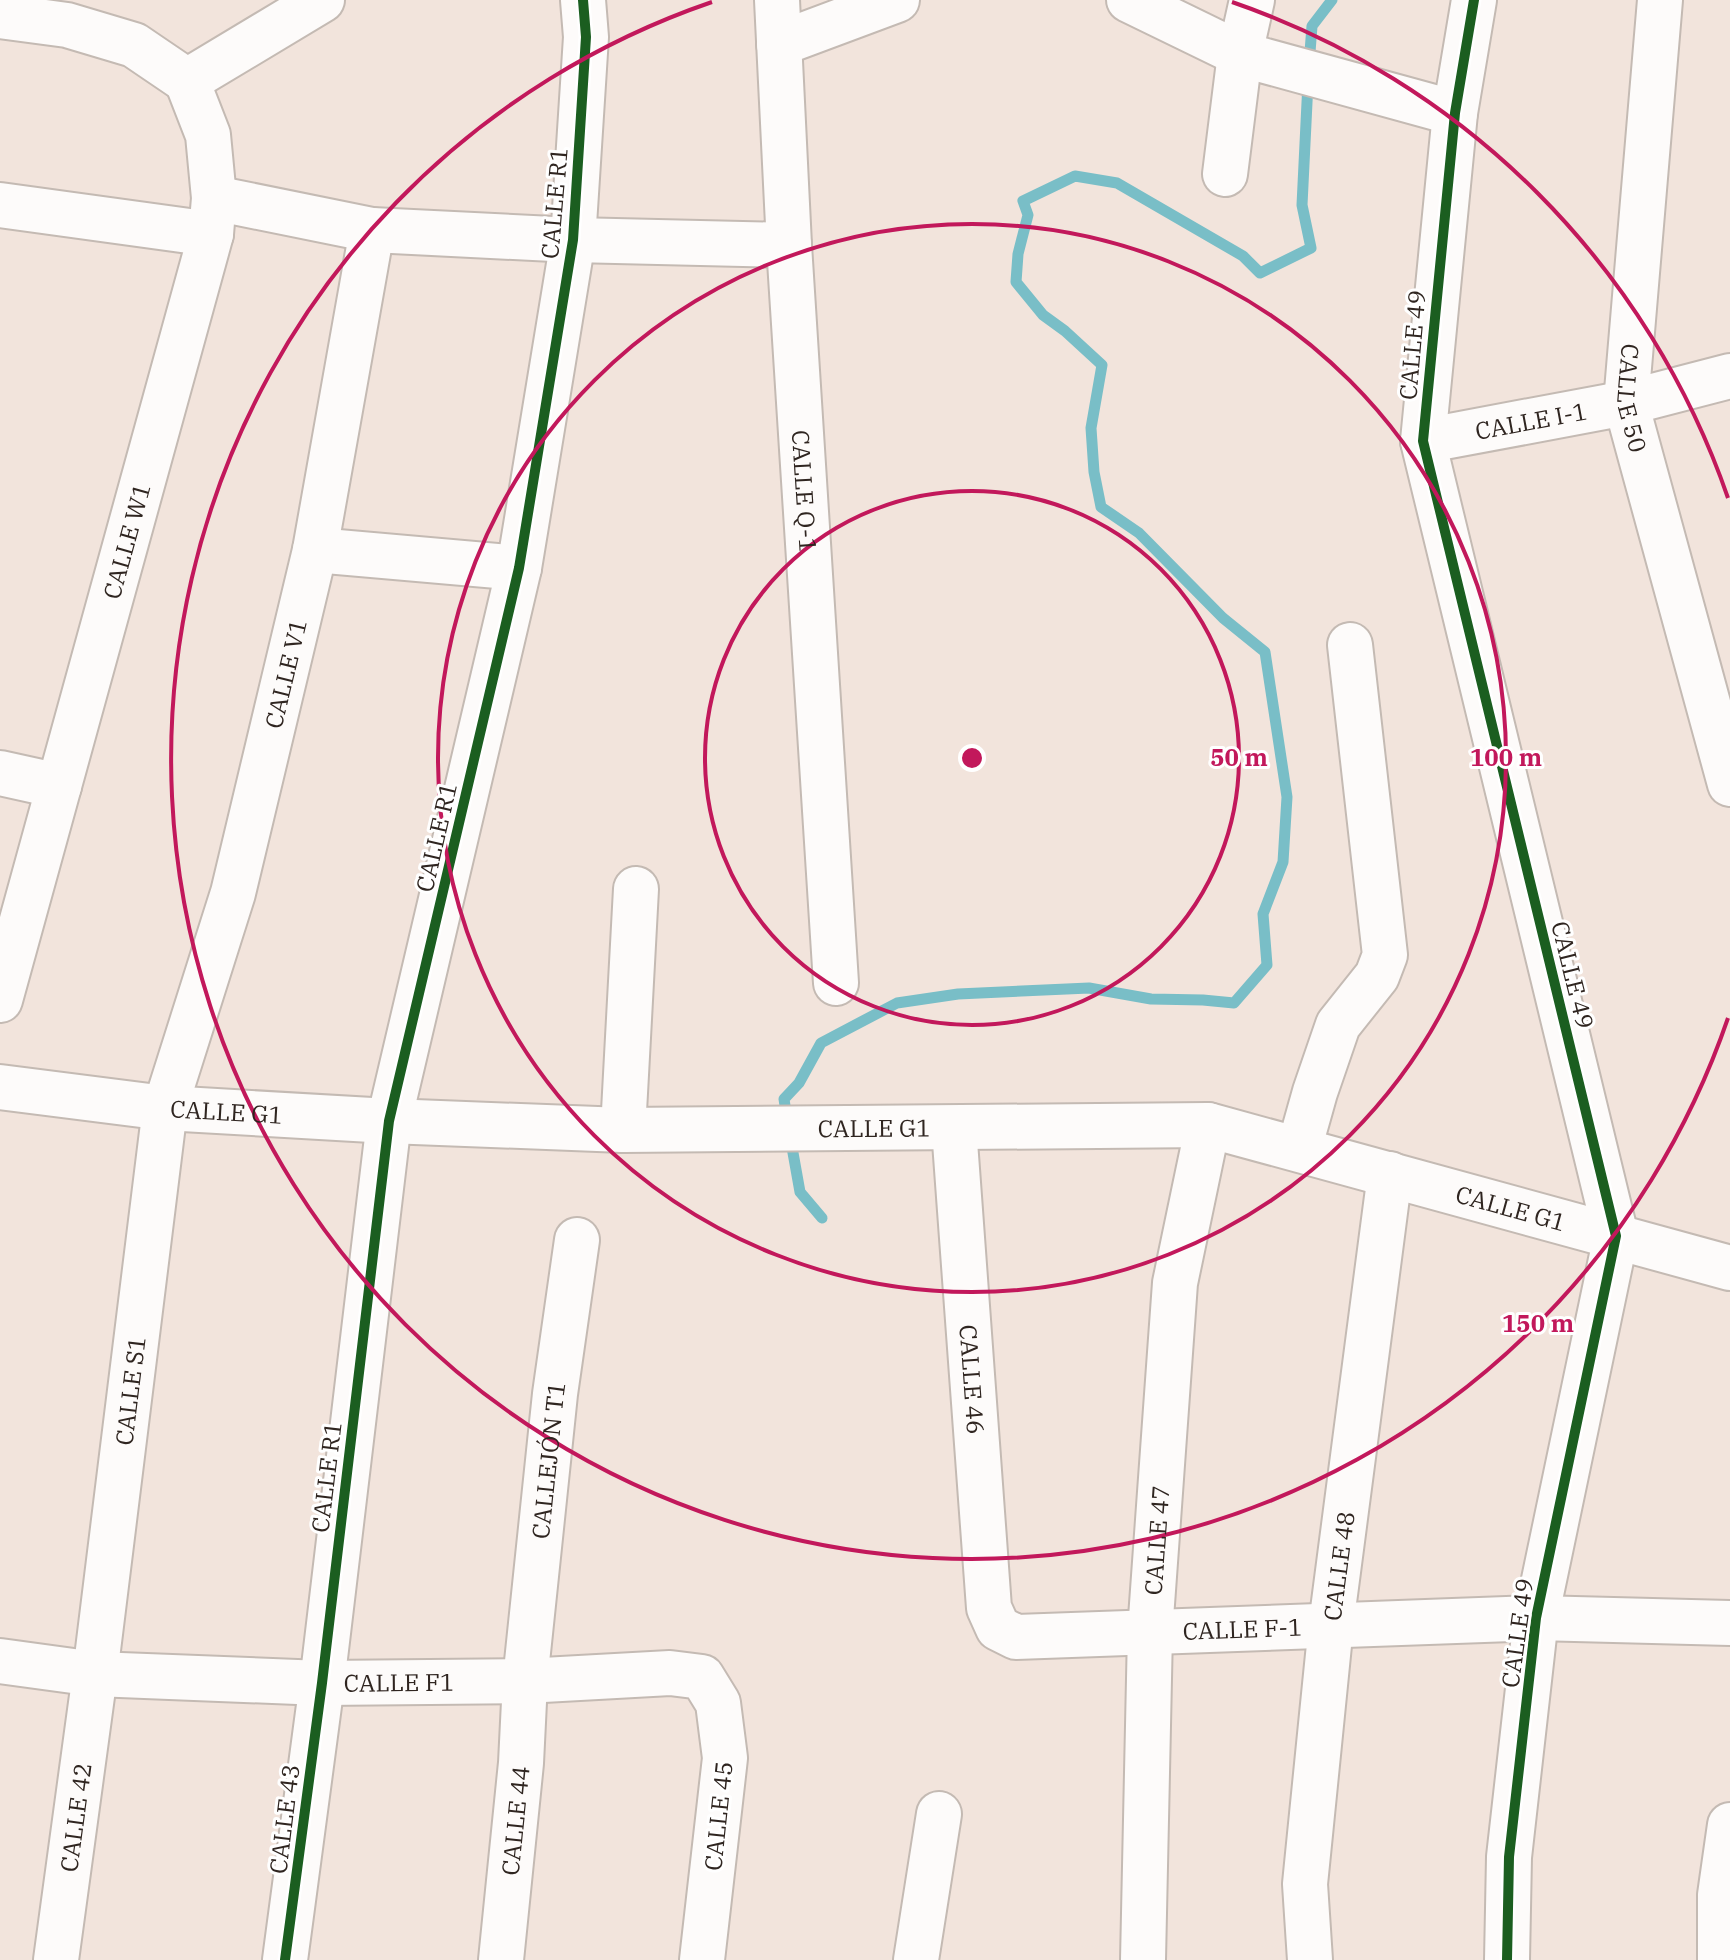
<svg xmlns="http://www.w3.org/2000/svg" width="1730" height="1960" font-family="'IBM Plex Serif',serif">
<style>
.lines{fill:none;stroke-linecap:round;stroke-linejoin:round}
.stream{stroke:#79bec7;stroke-width:11}
.minor-casing{stroke:#c4bab3;stroke-width:48}
.minor{stroke:#fdfbfa;stroke-width:44}
.cycleway-casing{stroke:#fff;stroke-width:15}
.cycleway{stroke:#1b5e20;stroke-width:10}
.ring{fill:none;stroke:#c2185b;stroke-width:4}
.labels{text-anchor:middle;dominant-baseline:central;stroke-width:6;stroke-linejoin:round;paint-order:stroke}
.street-label{font-size:24px;fill:#2f2520;stroke:#fff}
.centre{fill:#c2185b;stroke:#fff;stroke-width:4}
.ring-label{font-size:24px;text-anchor:middle;font-weight:bold;fill:#c2185b;stroke:#fff;stroke-width:6;stroke-linejoin:round;paint-order:stroke}
</style>
<rect width="100%" height="100%" fill="#f2e4dc"/>
<g class="lines">
<!-- stream -->
<g class="stream">
<path d="M1309,65L1312,26L1332,0"/>
<path d="M787,1119L784,1099L799,1083L821,1043L897,1003L958,994L1089,988L1151,999L1203,1000L1234,1003L1267,965L1263,914L1283,862L1287,797L1265,652L1223,618L1139,533L1101,507L1094,472L1091,428L1102,365L1065,331L1043,315L1016,282L1018,254L1028,215L1023,201L1075,176L1117,183L1243,256L1260,273L1311,248L1302,205L1308,82"/>
<path d="M790,1136L800,1192L822,1218"/>
</g>
<!-- minor casing -->
<g class="minor-casing">
<g id="minor">
<path id="s1" d="M777,0L789,245L836,983"/>
<path d="M1129,0L1240,54L1455,113"/>
<path d="M1474,0L1455,113L1423,441L1616,1236L1536,1618L1509,1857L1507,1960"/>
<path id="s2" d="M1660,0L1626,403L1730,784"/>
<path d="M0,16L67,25L134,45L187,81"/>
<path d="M779,44L897,0"/>
<path d="M187,81L322,0"/>
<path d="M1225,174L1240,54L1252,0"/>
<path d="M214,198L372,230L573,240L789,245"/>
<path d="M0,205L211,234"/>
<path id="s3" d="M1423,441L1626,403L1730,376"/>
<path d="M315,550L519,568"/>
<path d="M0,773L59,786"/>
<path id="s4" d="M0,1000L211,234L214,198L208,135L187,81"/>
<path id="s5" d="M0,1087L165,1108L389,1121L623,1130L1208,1125L1730,1268"/>
<path id="s6" d="M954,1128L989,1608L998,1628L1016,1637L1536,1618L1730,1623"/>
<path d="M623,1130L636,889"/>
<path d="M1299,1149L1315,1092L1338,1025L1377,976L1385,955L1350,645"/>
<path id="s7" d="M0,1661L95,1674L322,1683L525,1681L670,1673L702,1677L718,1703L725,1758L702,1960"/>
<path id="s8" d="M56,1960L95,1674L165,1108L233,893L315,550L372,230"/>
<path d="M285,1960L322,1683L389,1121L519,568L573,240L586,37L583,0"/>
<path id="s9" d="M501,1960L521,1763L525,1681L555,1394L577,1240"/>
<path d="M916,1960L939,1814"/>
<path id="s10" d="M1143,1960L1150,1632L1175,1283L1208,1125"/>
<path id="s11" d="M1310,1960L1305,1884L1331,1625L1390,1174"/>
<path d="M1720,1960V1895L1730,1825"/>
</g>
</g>
<!-- minor -->
<use href="#minor" class="minor"/>
<!-- cycleway casing -->
<g class="cycleway-casing">
<g id="cycleway">
<path d="M1474,0L1455,113L1423,441L1616,1236L1536,1618L1509,1857L1507,1960"/>
<path d="M285,1960L322,1683L389,1121L519,568L573,240L586,37L583,0"/>
</g>
</g>
<!-- cycleway -->
<use href="#cycleway" class="cycleway"/>
</g>
<!-- distance rings -->
<g class="ring">
<circle cx="972" cy="758" r="267"/>
<circle cx="972" cy="758" r="534"/>
<path d="M1728 1018A800 800 0 1 1 712 2M1232 2A800 800 0 0 1 1728 498"/>
</g>
<g class="labels">
<!-- street labels -->
<g class="street-label">
<text transform="translate(554 203) rotate(-85)">CALLE R1</text>
<text transform="translate(1412 345) rotate(-85)">CALLE 49</text>
<text stroke="none"><textPath href="#s2" startOffset="400">CALLE 50</textPath></text>
<text stroke="none"><textPath href="#s3" startOffset="110">CALLE I-1</textPath></text>
<text stroke="none"><textPath href="#s1" startOffset="492">CALLE Q-1</textPath></text>
<text stroke="none"><textPath href="#s4" startOffset="476">CALLE W1</textPath></text>
<text stroke="none"><textPath href="#s8" startOffset="1310">CALLE V1</textPath></text>
<text transform="translate(436 837) rotate(-77)">CALLE R1</text>
<text transform="translate(1573 975) rotate(76)">CALLE 49</text>
<text stroke="none"><textPath href="#s5" startOffset="228">CALLE G1</textPath></text>
<text stroke="none"><textPath href="#s5" startOffset="876">CALLE G1</textPath></text>
<text stroke="none"><textPath href="#s5" startOffset="1524">CALLE G1</textPath></text>
<text stroke="none"><textPath href="#s6" startOffset="252">CALLE 46</textPath></text>
<text stroke="none"><textPath href="#s8" startOffset="574">CALLE S1</textPath></text>
<text stroke="none"><textPath href="#s9" startOffset="502">CALLEJÓN T1</textPath></text>
<text transform="translate(326 1477) rotate(-83)">CALLE R1</text>
<text stroke="none"><textPath href="#s10" startOffset="420">CALLE 47</textPath></text>
<text stroke="none"><textPath href="#s11" startOffset="396">CALLE 48</textPath></text>
<text stroke="none"><textPath href="#s6" startOffset="750">CALLE F-1</textPath></text>
<text transform="translate(1517 1633) rotate(-82)">CALLE 49</text>
<text stroke="none"><textPath href="#s7" startOffset="400">CALLE F1</textPath></text>
<text transform="translate(718 1816) rotate(-84)">CALLE 45</text>
<text stroke="none"><textPath href="#s8" startOffset="144">CALLE 42</textPath></text>
<text transform="translate(284 1819) rotate(-83)">CALLE 43</text>
<text stroke="none"><textPath href="#s9" startOffset="140">CALLE 44</textPath></text>
</g>
</g>
<circle cx="972" cy="758" r="12" class="centre"/>
<g class="ring-label">
<text x="1239" y="766">50 m</text>
<text x="1506" y="766">100 m</text>
<text x="1538" y="1332">150 m</text>
</g>
</svg>
